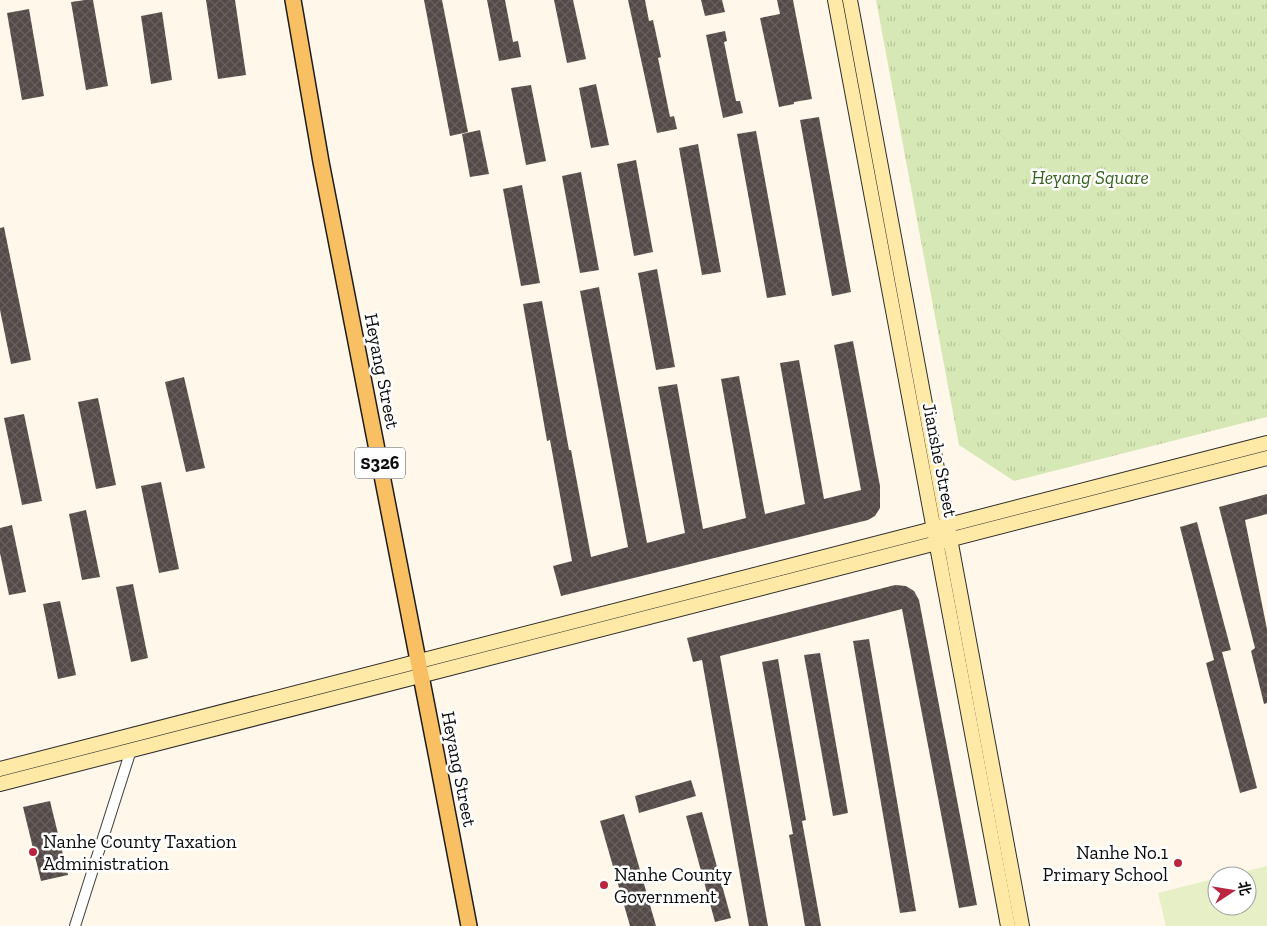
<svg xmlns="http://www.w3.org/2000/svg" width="1267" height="926" font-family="'Zilla Slab','Noto Sans SC',serif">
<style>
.park{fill:url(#park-tufts)}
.pitch{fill:#e7efc7}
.building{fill:url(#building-cross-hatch)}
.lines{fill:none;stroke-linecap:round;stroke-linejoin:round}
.street-casing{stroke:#3f3f3f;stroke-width:12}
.secondary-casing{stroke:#2e2e2e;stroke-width:16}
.primary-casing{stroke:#1d1d1d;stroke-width:18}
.street{stroke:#fff;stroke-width:10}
.secondary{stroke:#ffe9a6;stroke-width:14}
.primary{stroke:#f8c062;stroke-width:15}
.poi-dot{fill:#ba253f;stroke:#fff;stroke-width:2}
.labels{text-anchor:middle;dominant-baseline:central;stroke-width:5;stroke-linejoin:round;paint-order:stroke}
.shield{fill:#fff;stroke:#555;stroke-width:1}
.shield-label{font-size:18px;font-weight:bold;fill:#0c0c0c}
.park-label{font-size:19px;font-style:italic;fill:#34621d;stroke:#fff}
.street-label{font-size:19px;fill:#0c0c0c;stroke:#fff}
.poi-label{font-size:19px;fill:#0c0c0c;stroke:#fff;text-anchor:start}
</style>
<defs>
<pattern id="park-tufts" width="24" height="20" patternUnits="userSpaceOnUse" patternTransform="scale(1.25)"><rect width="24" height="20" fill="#d6e8b5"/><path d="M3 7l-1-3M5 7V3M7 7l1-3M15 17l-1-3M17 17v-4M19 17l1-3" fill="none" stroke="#b6c69a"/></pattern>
<pattern id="building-cross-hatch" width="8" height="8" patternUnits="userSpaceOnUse" patternTransform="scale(1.25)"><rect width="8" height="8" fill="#544b48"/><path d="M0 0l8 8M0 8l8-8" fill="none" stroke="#68605e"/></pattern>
</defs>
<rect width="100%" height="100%" fill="#fff8ea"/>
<!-- park -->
<path class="park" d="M876,0H1267V417L1014,481L959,445Z"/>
<!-- pitch -->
<path class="pitch" d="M1267,866V926H1166L1158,893L1217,878V906H1247V876H1226Z"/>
<!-- building -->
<g class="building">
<path d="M85,0H93L108,86L86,90L71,2Z"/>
<path d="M206,0H235L246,75L218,79Z"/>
<path d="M424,0H442L468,132L450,136Z"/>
<path d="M487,0H505L513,42L518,41L521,57L499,61Z"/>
<path d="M554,0H573L586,59L567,63Z"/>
<path d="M628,0H645L649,21L653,20L661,57L658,58L670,117L674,116L677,129L657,133Z"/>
<path d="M701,0H722L725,12L705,16Z"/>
<path d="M777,0H793L812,99L794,102V104L779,107L760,18L780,14Z"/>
<path d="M29,9L44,96L22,100L7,13Z"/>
<path d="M162,12L172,80L151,84L141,16Z"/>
<path d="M725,31L727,41L724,42L736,101H740L743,113L723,118L706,35Z"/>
<path d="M596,84L609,145L591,148L579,88Z"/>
<path d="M531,85L546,161L526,165L511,88Z"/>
<path d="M819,117L851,292L832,296L800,120Z"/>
<path d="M480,130L489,174L470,177L462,134Z"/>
<path d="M756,131L786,295L767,298L737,134Z"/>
<path d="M698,144L721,272L702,275L679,148Z"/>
<path d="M636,160L653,252L634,256L617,164Z"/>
<path d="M581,172L599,270L580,273L562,176Z"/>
<path d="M522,185L540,283L521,286L503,189Z"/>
<path d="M4,227L31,360L11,364L0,310V228Z"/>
<path d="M657,269L675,367L656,370L638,273Z"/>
<path d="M599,287L647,543L685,533L658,387L677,384L703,529L746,518L721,379L739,376L765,514L805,504L780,363L799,360L824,499L861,490L834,345L853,341L880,486V508L875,516L868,520L561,596L553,566L572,561L550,440L547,441L523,304L542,301L569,450H571L591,557L628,547L580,291Z"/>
<path d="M184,377L205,468L186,472L165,382Z"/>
<path d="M98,398L116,485L96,489L78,402Z"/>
<path d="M24,414L42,501L22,505L4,418Z"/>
<path d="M161,482L179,569L159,573L141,486Z"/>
<path d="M1267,494V514L1245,520L1267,629V703L1264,704L1251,651L1255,648L1219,507Z"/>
<path d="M86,510L100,577L82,580L69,514Z"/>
<path d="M1197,522L1231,650L1222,652L1257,788L1240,793L1206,663L1214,660L1180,527Z"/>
<path d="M12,525L26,592L9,595L0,553V528Z"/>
<path d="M133,584L148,658L131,662L116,587Z"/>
<path d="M895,585L906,586L914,591L919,600L977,905L959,908L902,609L720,656L768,926H749L702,660L693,662L687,638Z"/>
<path d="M60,601L76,675L58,679L43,604Z"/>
<path d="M869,639L916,911L900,913L853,641Z"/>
<path d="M820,653L848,813L833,816L804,655Z"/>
<path d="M778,659L806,820L802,821L821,926H805L789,835L793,834L762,662Z"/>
<path d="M691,780L696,796L639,813L635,796Z"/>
<path d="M50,801L68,875L41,881L23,807Z"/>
<path d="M702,812L731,918L715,922L686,816Z"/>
<path d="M624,814L656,926H630L600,821Z"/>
</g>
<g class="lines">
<!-- street casing -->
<g class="street-casing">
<path id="street" d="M75,926L131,750"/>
</g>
<!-- secondary casing -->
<g class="secondary-casing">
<g id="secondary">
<path d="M835,0L1008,926"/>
<path d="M850,0L1022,926"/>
<path d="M0,769L1267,443"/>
<path d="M0,784L1267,458"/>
</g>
</g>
<!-- primary casing -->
<g class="primary-casing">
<path id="primary" d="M293,0L321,162L437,758L469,926"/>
</g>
<!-- street -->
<use href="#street" class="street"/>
<!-- secondary -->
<use href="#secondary" class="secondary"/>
<!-- primary -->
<use href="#primary" class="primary"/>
</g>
<!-- markers -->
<g class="poi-dot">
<circle cx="33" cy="852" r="5"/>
<circle cx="1178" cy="863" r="5"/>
<circle cx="604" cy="885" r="5"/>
</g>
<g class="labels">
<!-- shield labels -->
<rect class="shield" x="355" y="447.5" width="50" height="31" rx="4"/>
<g class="shield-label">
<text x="380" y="463">S326</text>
</g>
<!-- park labels -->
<g class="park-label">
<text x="1090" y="177">Heyang Square</text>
</g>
<!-- street labels -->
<g class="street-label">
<text transform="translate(382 371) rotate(79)">Heyang Street</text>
<text transform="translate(940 460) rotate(79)">Jianshe Street</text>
<text transform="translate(459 769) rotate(79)">Heyang Street</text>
</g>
<!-- poi labels -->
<g class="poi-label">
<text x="43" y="841">Nanhe County Taxation<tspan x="43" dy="22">Administration</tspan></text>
<text x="1168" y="852" text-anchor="end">Nanhe No.1<tspan x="1168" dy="22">Primary School</tspan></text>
<text x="614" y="874">Nanhe County<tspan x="614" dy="22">Government</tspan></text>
</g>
</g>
<!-- north arrow -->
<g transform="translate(1232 891) rotate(78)"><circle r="24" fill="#ffffff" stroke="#9e9e9e"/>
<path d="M0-4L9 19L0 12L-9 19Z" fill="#ba253f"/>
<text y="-8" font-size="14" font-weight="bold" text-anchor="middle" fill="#0c0c0c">北</text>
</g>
</svg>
